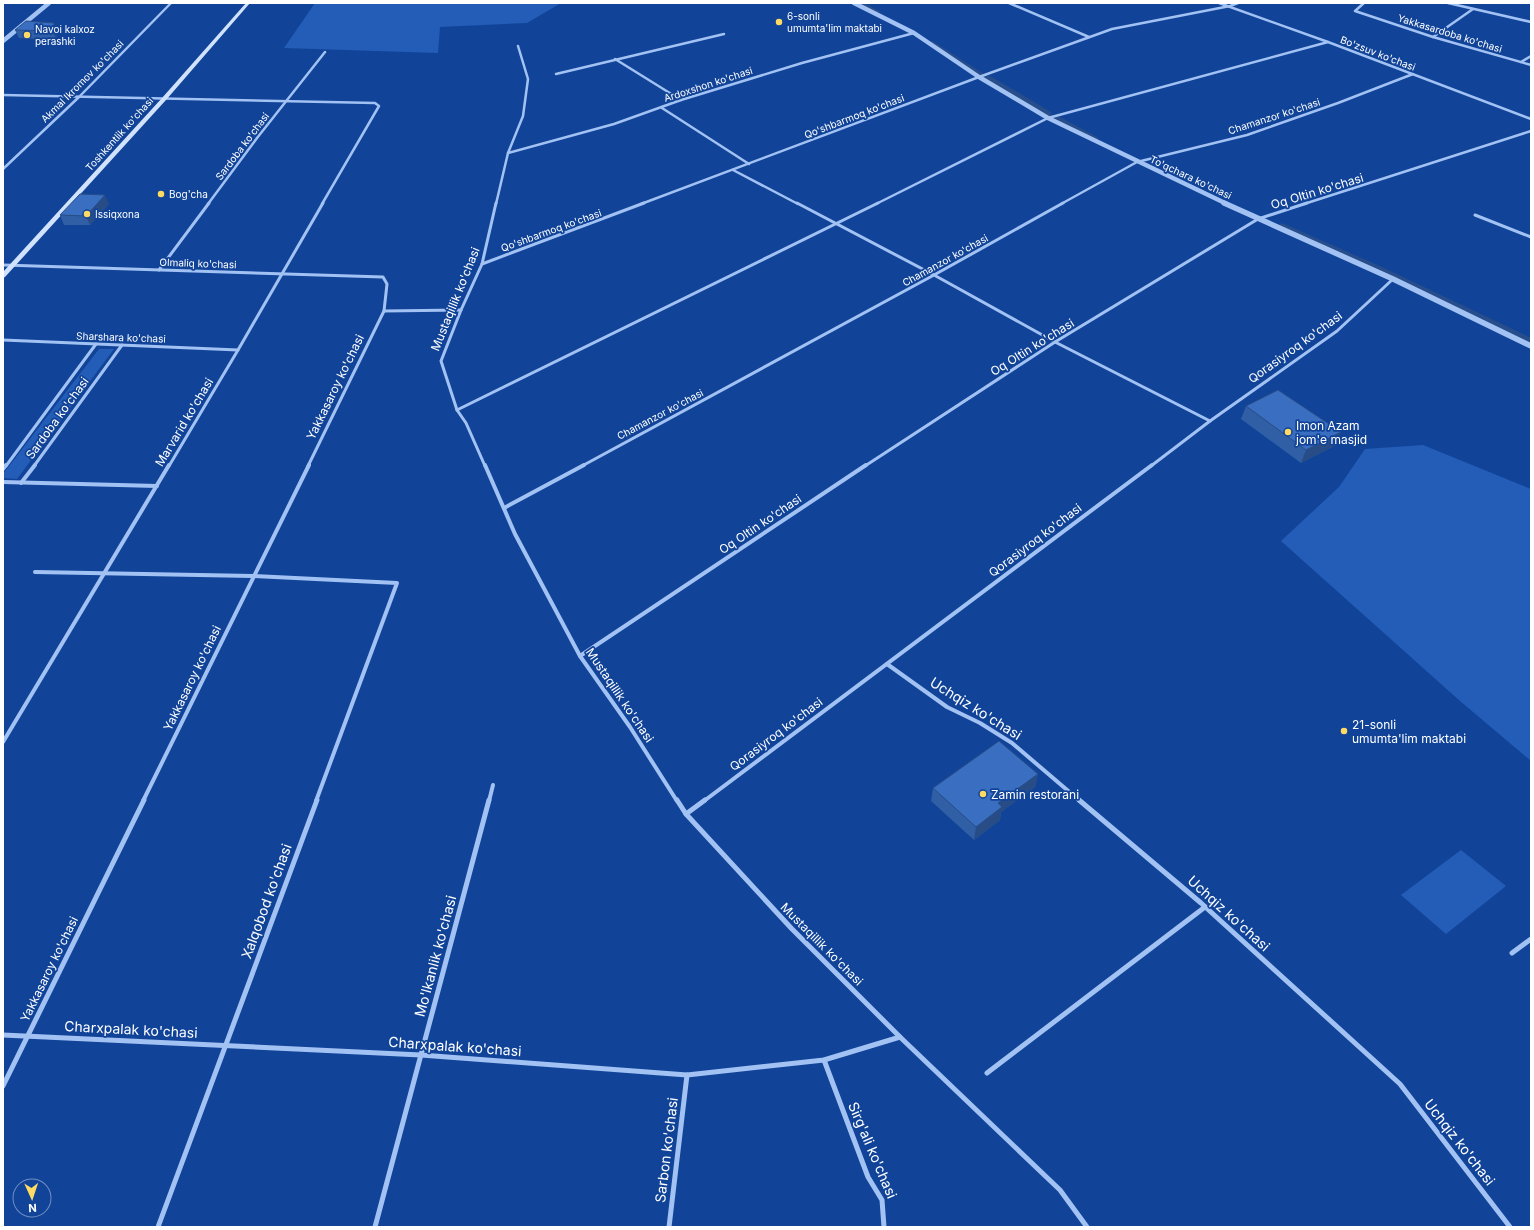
<svg xmlns="http://www.w3.org/2000/svg" width="1534" height="1230" font-family="Inter,sans-serif">
<style>
.green{fill:#235db7}
.lines{fill:none;stroke-linecap:round;stroke-linejoin:round}
.canal{fill:#284d8b;fill-rule:evenodd}
.minor-far3{stroke:#a2c2f4;stroke-width:2.5}
.minor-far2{stroke:#a2c2f4;stroke-width:3}
.minor-far1{stroke:#a2c2f4;stroke-width:4}
.minor{stroke:#a2c2f4;stroke-width:5}
.tertiary-far1{stroke:#a2c2f4;stroke-width:4.5}
.tertiary{stroke:#a2c2f4;stroke-width:5.5}
.secondary{fill:#d1e2fd;fill-rule:evenodd}
.wall{fill:#315fa5}
.shaded-wall{fill:#284d86}
.building{fill:#396ec0;stroke:#284d86}
.poi-dot{fill:#ffdb64;stroke:#114498;stroke-width:1.5}
.labels{text-anchor:middle;dominant-baseline:central;stroke-width:3.5;stroke-linejoin:round;paint-order:stroke}
.far-poi-label{font-size:10px;fill:#fff;stroke:#114498;text-anchor:start}
.far-street-label{font-size:10px;fill:#fff;stroke:#114498}
.street-label{font-size:12px;fill:#fff;stroke:#114498}
.poi-label{font-size:12px;fill:#fff;stroke:#114498;text-anchor:start}
.near-street-label{font-size:14px;fill:#fff;stroke:#114498}
</style>
<rect width="100%" height="100%" fill="#114498"/>
<!-- green -->
<g class="green">
<path d="M315,3H561L527,23L440,27L438,53L284,48Z"/>
<path d="M99,349H114L17,479L3,478V474Z"/>
<path d="M1423,445L1531,489V761L1460,701L1281,541L1339,487L1365,449Z"/>
<path d="M1461,850L1506,886L1446,934L1401,895Z"/>
</g>
<g class="lines">
<!-- canal -->
<g class="canal">
<path d="M856,3H864L881,12L876,13Z"/>
<path d="M932,41L934,42L984,74L983,76H977L930,44L929,43Z"/>
<path d="M984,76H990L1051,112V115H1056L1099,138L1095,140H1092L1050,119V116H1045L984,80Z"/>
<path d="M1282,223L1382,267L1531,338V345L1376,271L1279,228L1278,226Z"/>
</g>
<!-- minor-far3 -->
<g class="minor-far3">
<path d="M1009,3L1089,37"/>
<path d="M1219,3L1328,42L1531,119"/>
<path d="M1364,3L1355,11L1433,37L1531,65"/>
<path d="M1448,3L1531,22"/>
<path d="M1433,37L1473,9"/>
<path d="M615,59L681,100"/>
<path d="M1521,62L1531,56"/>
<path d="M556,74L724,34"/>
<path d="M3,95L375,103L379,106L322,204"/>
<path d="M662,108L749,164"/>
<path d="M508,153L614,124L681,100L802,63L914,33"/>
<path d="M3,169L79,97L171,3"/>
<path d="M733,170L798,204"/>
<path d="M208,204L257,138L325,52"/>
<path d="M496,204L508,153L523,116L528,79L518,46"/>
<path d="M641,204L979,77L1112,29L1230,6L1238,3"/>
<path d="M876,204L1048,118L1328,42"/>
<path d="M1061,204L1137,162L1247,135L1338,103L1413,74"/>
<path d="M1304,204L1531,131"/>
</g>
<!-- minor-far2 -->
<g class="minor-far2">
<path d="M797,203L934,275L1055,342L1210,421"/>
<path d="M1475,215L1531,237"/>
<path d="M482,264L644,203"/>
<path d="M3,265L383,277L387,284L384,311L308,466"/>
<path d="M159,270L209,203"/>
<path d="M384,311L461,310"/>
<path d="M3,340L238,350"/>
<path d="M457,410L878,203"/>
<path d="M6,466L96,344"/>
<path d="M34,466L122,345"/>
<path d="M169,466L238,350L323,203"/>
<path d="M485,466L466,423L457,410L441,361L461,310L482,264L496,203"/>
<path d="M582,466L934,275L1063,203"/>
<path d="M865,466L1055,342L1258,219L1307,203"/>
<path d="M1151,466L1210,421L1337,331L1393,279"/>
</g>
<!-- minor-far1 -->
<g class="minor-far1">
<path d="M485,465L515,534L580,656L630,727L677,801"/>
<path d="M3,469L6,465"/>
<path d="M3,482L157,486"/>
<path d="M21,483L35,465"/>
<path d="M504,508L584,465"/>
<path d="M35,572L253,576L397,583L316,801"/>
<path d="M580,656L866,465"/>
<path d="M887,664L947,707L980,723L1012,743L1080,801"/>
<path d="M3,742L169,465"/>
<path d="M143,801L309,465"/>
<path d="M489,801L493,785"/>
<path d="M704,801L1152,465"/>
</g>
<!-- minor -->
<g class="minor">
<path d="M677,800L686,814L792,929L900,1037L1060,1190L1087,1227"/>
<path d="M1079,800L1201,903L1400,1084L1510,1227"/>
<path d="M686,814L705,800"/>
<path d="M1512,953L1531,939"/>
<path d="M3,1035L421,1055L687,1075L824,1060L900,1037"/>
<path d="M824,1060L868,1177L882,1200L884,1227"/>
<path d="M987,1073L1205,907"/>
<path d="M3,1086L144,800"/>
<path d="M158,1227L317,800"/>
<path d="M375,1227L489,800"/>
<path d="M669,1227L687,1075"/>
</g>
<!-- tertiary-far1 -->
<g class="tertiary-far1">
<path d="M854,3L914,33L979,77L1048,118L1227,204"/>
<path d="M3,41L49,3"/>
</g>
<!-- tertiary -->
<path class="tertiary" d="M1224,203L1393,279L1531,346"/>
<!-- secondary -->
<path class="secondary" d="M246,3H250L166,100L5,277L3,278V272L162,98Z"/>
</g>
<!-- wall -->
<g class="wall">
<path d="M15,30L57,31L56,40L19,38Z"/>
<path d="M109,204L90,225H64L60,215Z"/>
<path d="M1246,406L1336,445L1301,463L1241,419Z"/>
<path d="M1038,774L1035,787L1001,812L1000,820L974,840L931,801L933,788Z"/>
</g>
<!-- shaded-wall -->
<g class="shaded-wall">
<path d="M54,23L57,31L56,40L53,31Z"/>
<path d="M105,195L109,204L90,225L86,216Z"/>
<path d="M1341,432L1336,445L1301,463L1306,450Z"/>
<path d="M1038,774L1035,787L1001,812L1000,820L974,840L976,827L998,803Z"/>
</g>
<!-- building -->
<g class="building">
<path d="M26,21L54,23L53,31L15,30Z"/>
<path d="M80,194L105,195L86,216L60,215Z"/>
<path d="M1278,390L1341,432L1306,450L1246,406Z"/>
<path d="M999,741L1038,774L998,803L1002,807L976,827L933,788Z"/>
</g>
<!-- markers -->
<g class="poi-dot">
<circle cx="779" cy="22" r="4"/>
<circle cx="27" cy="35" r="4"/>
<circle cx="161" cy="194" r="4"/>
<circle cx="87" cy="214" r="4"/>
<circle cx="1288" cy="432" r="4"/>
<circle cx="1344" cy="731" r="4"/>
<circle cx="983" cy="794" r="4"/>
</g>
<g class="labels">
<!-- far-poi labels -->
<g class="far-poi-label">
<text x="787" y="16">6-sonli<tspan x="787" dy="12">umumta'lim maktabi</tspan></text>
<text x="35" y="29">Navoi kalxoz<tspan x="35" dy="12">perashki</tspan></text>
<text x="169" y="194">Bog'cha</text>
<text x="95" y="214">Issiqxona</text>
</g>
<!-- far-street labels -->
<g class="far-street-label">
<text transform="translate(1450 33) rotate(17)">Yakkasardoba ko'chasi</text>
<text transform="translate(1378 53) rotate(21)">Bo'zsuv ko'chasi</text>
<text transform="translate(82 81) rotate(-45)">Akmal Ikromov ko'chasi</text>
<text transform="translate(708 84) rotate(-18)">Ardoxshon ko'chasi</text>
<text transform="translate(854 116) rotate(-21)">Qo'shbarmoq ko'chasi</text>
<text transform="translate(1274 116) rotate(-18)">Chamanzor ko'chasi</text>
<text transform="translate(119 134) rotate(-48)">Toshkentlik ko'chasi</text>
<text transform="translate(242 146) rotate(-53)">Sardoba ko'chasi</text>
<text transform="translate(1191 177) rotate(25)">To'qchara ko'chasi</text>
<text transform="translate(551 230) rotate(-20)">Qo'shbarmoq ko'chasi</text>
<text transform="translate(945 260) rotate(-29)">Chamanzor ko'chasi</text>
<text transform="translate(198 263) rotate(2)">Olmaliq ko'chasi</text>
<text transform="translate(121 337) rotate(2)">Sharshara ko'chasi</text>
<text transform="translate(660 414) rotate(-28)">Chamanzor ko'chasi</text>
</g>
<!-- street labels -->
<g class="street-label">
<text transform="translate(1317 191) rotate(-17)">Oq Oltin ko'chasi</text>
<text transform="translate(455 299) rotate(-68)">Mustaqillik ko'chasi</text>
<text transform="translate(1032 347) rotate(-32)">Oq Oltin ko'chasi</text>
<text transform="translate(1295 347) rotate(-36)">Qorasiyroq ko'chasi</text>
<text transform="translate(335 387) rotate(-64)">Yakkasaroy ko'chasi</text>
<text transform="translate(57 418) rotate(-54)">Sardoba ko'chasi</text>
<text transform="translate(184 422) rotate(-59)">Marvarid ko'chasi</text>
<text transform="translate(760 524) rotate(-34)">Oq Oltin ko'chasi</text>
<text transform="translate(1035 540) rotate(-37)">Qorasiyroq ko'chasi</text>
<text transform="translate(192 678) rotate(-64)">Yakkasaroy ko'chasi</text>
<text transform="translate(620 695) rotate(56)">Mustaqillik ko'chasi</text>
<text transform="translate(776 734) rotate(-37)">Qorasiyroq ko'chasi</text>
<text transform="translate(822 944) rotate(45)">Mustaqillik ko'chasi</text>
<text transform="translate(49 969) rotate(-64)">Yakkasaroy ko'chasi</text>
</g>
<!-- poi labels -->
<g class="poi-label">
<text x="1296" y="425">Imon Azam<tspan x="1296" dy="14">jom'e masjid</tspan></text>
<text x="1352" y="724">21-sonli<tspan x="1352" dy="14">umumta'lim maktabi</tspan></text>
<text x="991" y="794">Zamin restorani</text>
</g>
<!-- near-street labels -->
<g class="near-street-label">
<text transform="translate(976 708) rotate(32)">Uchqiz ko'chasi</text>
<text transform="translate(266 901) rotate(-70)">Xalqobod ko'chasi</text>
<text transform="translate(1229 913) rotate(42)">Uchqiz ko'chasi</text>
<text transform="translate(435 956) rotate(-75)">Mo'lkanlik ko'chasi</text>
<text transform="translate(131 1029) rotate(3)">Charxpalak ko'chasi</text>
<text transform="translate(455 1046) rotate(4)">Charxpalak ko'chasi</text>
<text transform="translate(1460 1142) rotate(52)">Uchqiz ko'chasi</text>
<text transform="translate(666 1150) rotate(-83)">Sarbon ko'chasi</text>
<text transform="translate(873 1150) rotate(67)">Sirg'ali ko'chasi</text>
</g>
</g>
<!-- border -->
<rect width="1534" height="1230" fill="none" stroke="#ffffff" stroke-width="8"/>
<!-- north arrow -->
<g transform="translate(32 1198) rotate(177)"><circle r="19" fill="#114498" stroke="#708fc1"/>
<path d="M0-3L7 15L0 10L-7 15Z" fill="#ffdb64"/>
<text y="-6" font-size="11" font-weight="bold" text-anchor="middle" fill="#ffffff">N</text>
</g>
</svg>
